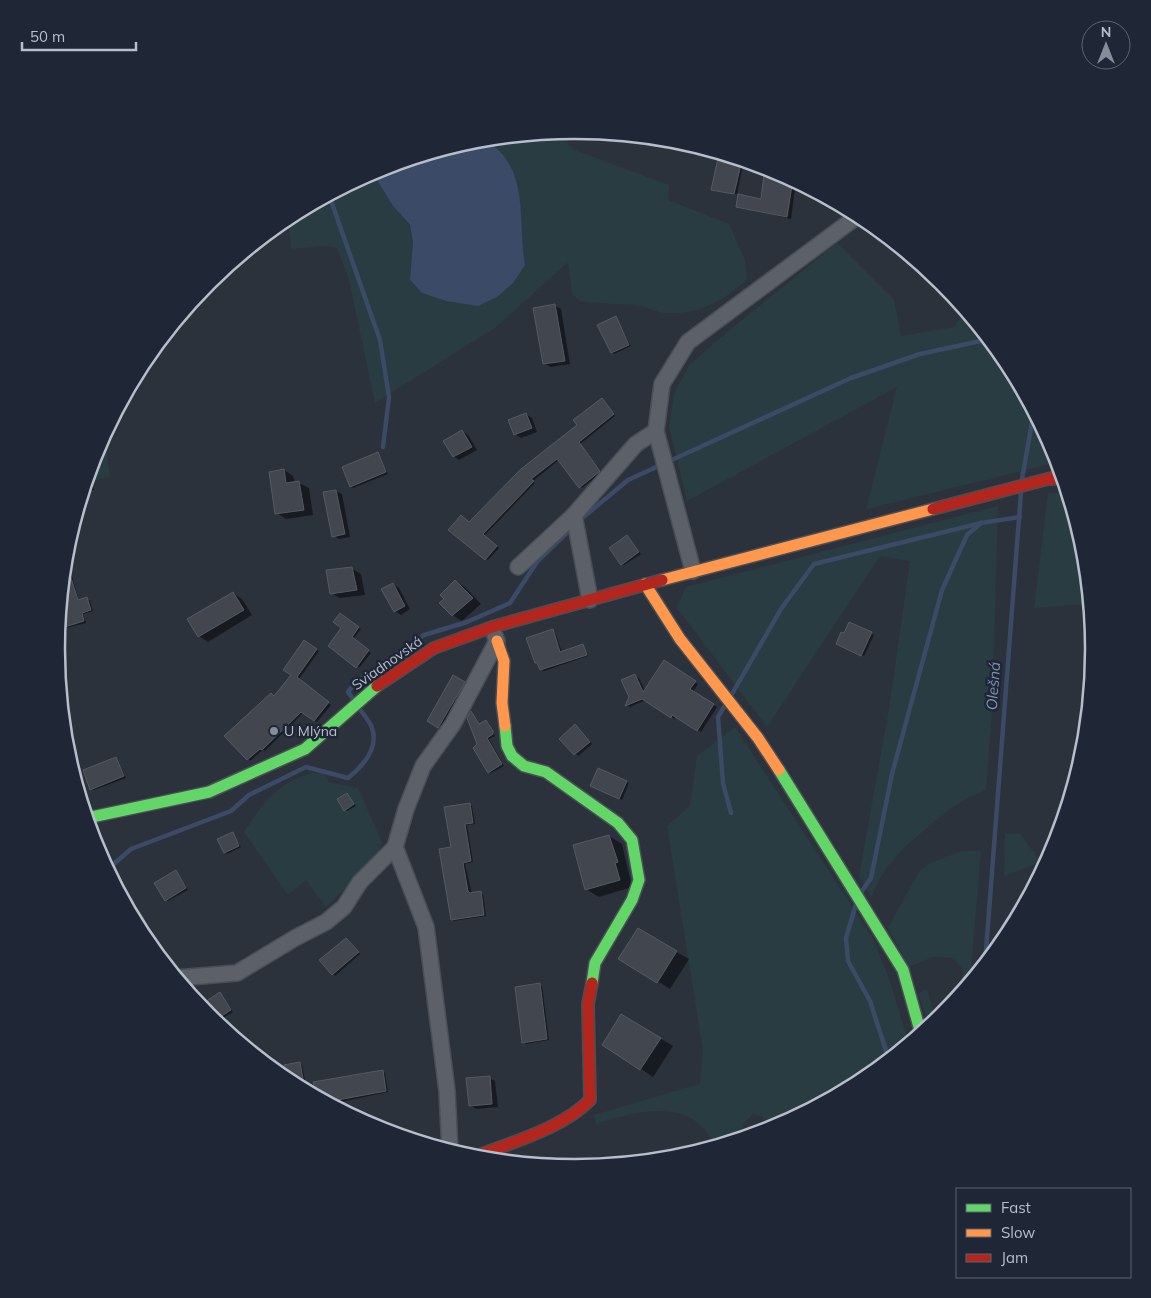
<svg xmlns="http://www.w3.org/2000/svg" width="1151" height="1298" font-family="Mulish,sans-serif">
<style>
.green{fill:#293c42}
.water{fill:#3b4a66}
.shadow{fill:#0007}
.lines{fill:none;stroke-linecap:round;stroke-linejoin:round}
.stream{stroke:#3b4a66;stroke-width:4.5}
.building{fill:#42464f;stroke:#545a63}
.street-casing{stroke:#4a4e56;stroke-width:18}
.fast-casing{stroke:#4a4e56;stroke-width:14}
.slow-casing{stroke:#4a4e56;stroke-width:14}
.jam-casing{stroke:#4a4e56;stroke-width:14}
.street{stroke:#5c6069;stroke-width:15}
.fast{stroke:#63d668;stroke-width:11}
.slow{stroke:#ff974d;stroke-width:11}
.jam{stroke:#b3261e;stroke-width:11}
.poi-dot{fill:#868d99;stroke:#1f2737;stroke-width:2}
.labels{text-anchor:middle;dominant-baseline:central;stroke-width:5;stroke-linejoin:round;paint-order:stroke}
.street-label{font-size:14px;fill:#b7becb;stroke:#1f2737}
.poi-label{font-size:14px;fill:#b7becb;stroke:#1f2737;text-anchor:start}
.water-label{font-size:15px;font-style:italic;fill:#7f91b2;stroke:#1f2737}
.rim{fill:none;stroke:#b7becb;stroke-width:2.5}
</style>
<rect width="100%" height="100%" fill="#2c323c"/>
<!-- green -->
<g class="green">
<path d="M556,132L574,150L669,185L668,200L729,224L745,260L747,279C725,301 695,316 664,313C656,312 649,308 641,306C621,303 600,304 580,301L572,294L568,262L495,328L375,403L349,280L337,248L326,246L291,249L288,217L372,172L393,206L409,225L413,241L410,280L422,293L446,301L525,265L521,240L494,145L484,139Z"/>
<path d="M837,243L894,300L901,336L954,327L966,310L1007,361L1055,451L1059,462L866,509L897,387L687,501L669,426L675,391L689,366L715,342Z"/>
<path d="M104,435L110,477L86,482L96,450Z"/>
<path d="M1048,493H1068L1085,548L1090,604L1034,608Z"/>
<path d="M998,506L992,711L986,790C954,803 947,811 922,832C898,853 883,867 871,898L859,876L889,709L910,561L880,556L767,727L677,608L686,587Z"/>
<path d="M735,727L873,939L889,978L909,1044L864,1081L774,1129L772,1130L762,1116L753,1114L743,1124L745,1138L717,1146C711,1138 702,1125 694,1120C665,1102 625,1115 596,1124L594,1115L700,1084L703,1050L667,826L690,806L697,756Z"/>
<path d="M313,773L324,774L329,782L358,788L382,842L377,856L326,907L306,880L288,895L244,832C263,803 278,782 313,773Z"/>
<path d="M1005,834H1020L1041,862L1004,876Z"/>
<path d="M962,851H981L970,983L960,996L963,969L953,958L933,957L909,967L888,928L919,872L928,864Z"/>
<path d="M927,989L935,1018H941L930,1026L918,994Z"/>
</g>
<!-- water -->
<path class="water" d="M484,139C531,167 517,217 525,265L513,283L497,297L478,306L446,301L422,293L410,280L413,242L410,225L393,206L372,172L474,140Z"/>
<!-- shadow -->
<g class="shadow">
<path d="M729,156L744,160L737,194L715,191Z"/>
<path d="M766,167L796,181L791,219L737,206L762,201Z"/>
<path d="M555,306L561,309L570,364L551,367L545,364Z"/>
<path d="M616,318L631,346L614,354L612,352Z"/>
<path d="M602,400L615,416L580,444L602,472L582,488L559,460L533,481L535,483L484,536L499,548L488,560L486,559L470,523L579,425Z"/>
<path d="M526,414L532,418L537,432L521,438L515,434Z"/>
<path d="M462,431L468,435L477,450L459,460L453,456Z"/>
<path d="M378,454L388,474L353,488L351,487Z"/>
<path d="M284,470L293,476L295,483H299L309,488L313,515L286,519L277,513Z"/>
<path d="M89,473L94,490L83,492Z"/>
<path d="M336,491L342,494L350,537L339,539L333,536Z"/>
<path d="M628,537L641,554L624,565L622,564Z"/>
<path d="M65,561L68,562L79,601L90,600L93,611L83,614L86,623L62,629L60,628Z"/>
<path d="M351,568L361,574L365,595L340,598L331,593Z"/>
<path d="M456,582L465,587L481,604L462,621L452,615L445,599Z"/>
<path d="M393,584L399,588L410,609L401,615L395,611Z"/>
<path d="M233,593L242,599L252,615L208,642L199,636L189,620Z"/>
<path d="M343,616L361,629L353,639L371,653L359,668L342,628Z"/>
<path d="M850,623L874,635L864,656L837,643L845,635Z"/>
<path d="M552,630L555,632L562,652L583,645L588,656L544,671L541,670L536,663Z"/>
<path d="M304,642L319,651L299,679L331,705L317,722L304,712L265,751L263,750L250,761L226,736L275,697L292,675Z"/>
<path d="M664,662L698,684L693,692L717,707L701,732L676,716L675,719L671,717L646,700L630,707L627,705L635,676L639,678L645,691Z"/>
<path d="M453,677L466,684L441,728L429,720Z"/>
<path d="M473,715L480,725L486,722L489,723L495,736L489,739L504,766L491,773L489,772Z"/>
<path d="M575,725L592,744L578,756L561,739Z"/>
<path d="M116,758L126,778L94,790L91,789Z"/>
<path d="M598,769L629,783L622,800L594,787Z"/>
<path d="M347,795L356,806L347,811L345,810Z"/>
<path d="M469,804L472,806L475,824L467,825L473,862L465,864L472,894H483L486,916L454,921L452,919V848Z"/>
<path d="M232,834L241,847L227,854L225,852Z"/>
<path d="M609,836L622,844L632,887L599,897L586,889Z"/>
<path d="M176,871L188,890L168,901L166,900Z"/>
<path d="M638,930L689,959L670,989L620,958Z"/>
<path d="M347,939L360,954L335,976L333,974Z"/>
<path d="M540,985L542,986L549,1040L526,1044L523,1042Z"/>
<path d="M220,994L233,1012L216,1022L214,1020Z"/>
<path d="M621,1015L673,1046L653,1077L604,1044Z"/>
<path d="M299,1063L302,1065L306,1085L382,1071L385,1073L388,1092L331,1104L288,1081L285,1066Z"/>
<path d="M489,1078L495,1081L498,1107L476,1109L470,1105Z"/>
<path d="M560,1158L566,1162L567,1167L527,1163Z"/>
</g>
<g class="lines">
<!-- stream -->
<g class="stream">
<path d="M329,195L380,340L389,397L383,447"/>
<path d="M1022,479L1034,411"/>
<path d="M580,520L628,480L851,378L920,354L990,339"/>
<path d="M732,694L781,609L814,564L981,523L1020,517"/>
<path d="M353,699L348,692L355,683L424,635L467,622L510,603L537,562L572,528"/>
<path d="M724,707L718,717L723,783L731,813"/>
<path d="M107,870L131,849L231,811L249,795L306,767L348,778C363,766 379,748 372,728C370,721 363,714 359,708"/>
<path d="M862,891L871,878L892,774L942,590L967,535L981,523"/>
<path d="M856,904L846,938L848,961L870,1001L889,1060"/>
<path d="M985,964L1021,492"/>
</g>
</g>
<!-- building -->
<g class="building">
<path d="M728,155L742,160L734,194L711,190L718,158L727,160Z"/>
<path d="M765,166L793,179L787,217L736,207L738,194L761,199Z"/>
<path d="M555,304L565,361L543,364L533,308Z"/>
<path d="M616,316L629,345L611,353L597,325Z"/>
<path d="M602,398L614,414L579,442L600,471L599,472L579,488L557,459L531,479L534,481L483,534L497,546L485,560L448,530L461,515L469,522L521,469L577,425L573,420Z"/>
<path d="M526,413L532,428L514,435L508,420Z"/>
<path d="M462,430L472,447L453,457L443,441Z"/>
<path d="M378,452L386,472L350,487L342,467Z"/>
<path d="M284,469L286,483L299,481L304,510L275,514L269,472Z"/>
<path d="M336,490L345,534L332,537L323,492Z"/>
<path d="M627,535L639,552L621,565L609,548Z"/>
<path d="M65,559L78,600L87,597L91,610L82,613L84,621L58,629Z"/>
<path d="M352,567L357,590L330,594L326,570Z"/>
<path d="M455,580L473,598L452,616L439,603L444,599L440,595Z"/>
<path d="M393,583L405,606L394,612L381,589Z"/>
<path d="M233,592L244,610L198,637L187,619Z"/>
<path d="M340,613L359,627L352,637L369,650L356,668L328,646L341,628L333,622Z"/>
<path d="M849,622L872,632L861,656L836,644L841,632L844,633Z"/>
<path d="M553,629L560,652L583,644L587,655L540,670L537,663H535L526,638Z"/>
<path d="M304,640L317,649L297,677L329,702L314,721L301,712L262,750L260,749L247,760L224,736L271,693L274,696L291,675L283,670Z"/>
<path d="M664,660L696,681L690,689L714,704L697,731L672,715L671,718L642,699L625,706L629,697L621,680L635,674L643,692Z"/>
<path d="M453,675L465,682L438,728L427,721Z"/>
<path d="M471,711L479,724L486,720L493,731V734L487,738L502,764L488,773L473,748L477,744L467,718Z"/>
<path d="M575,724L590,742L574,755L559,739Z"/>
<path d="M116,757L124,776L90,790L83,770Z"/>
<path d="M598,768L627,781L619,799L590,786Z"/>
<path d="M347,793L354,804L344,811L337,799Z"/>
<path d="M470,803L473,823L465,824L471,861L463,863L468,891L470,893L481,891L484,915L451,920L439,849L451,847L444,807Z"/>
<path d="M233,832L239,846L224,853L217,839Z"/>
<path d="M609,835L618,862L615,863L620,880L585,890L573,845Z"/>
<path d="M176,870L186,888L165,901L154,883Z"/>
<path d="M638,928L677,951L657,983L618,959Z"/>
<path d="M346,938L359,952L332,975L319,960Z"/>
<path d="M540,983L547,1039L522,1043L515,987Z"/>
<path d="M220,992L231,1010L214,1021L201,1007L204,1006L202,1004Z"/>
<path d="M621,1014L661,1038L640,1070L602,1045Z"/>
<path d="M300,1062L305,1090L287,1080L284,1065Z"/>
<path d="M383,1070L386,1091L327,1102L316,1096L313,1082Z"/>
<path d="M490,1076L492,1104L469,1106L466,1078Z"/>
</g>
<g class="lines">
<!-- street casing -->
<g class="street-casing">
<g id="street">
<path d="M518,567L574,515"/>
<path d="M693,571L656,431L662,384L688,342L859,215"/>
<path d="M590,600L574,515L636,444L656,431"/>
<path d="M177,978L237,973L295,938L326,922L344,907L360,882L395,847"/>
<path d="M450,1151L447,1091L426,927L395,847L406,809L423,766L453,724L497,641L495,636"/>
</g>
</g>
<!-- fast casing -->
<g class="fast-casing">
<g id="fast">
<path d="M505,726L507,746L512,756L524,766L546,772L618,823L632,840L639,880L632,900L595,963L592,983"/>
<path d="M779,770L903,970L921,1034"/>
<path d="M87,818L209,792L305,749L377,686"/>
</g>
</g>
<!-- slow casing -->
<g class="slow-casing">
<g id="slow">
<path d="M662,580L933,509"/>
<path d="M645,584L680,639L758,738L779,770"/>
<path d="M497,641L504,661L502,703L505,726"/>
</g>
</g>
<!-- jam casing -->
<g class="jam-casing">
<g id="jam">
<path d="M1049,479L1064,478"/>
<path d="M933,509L1063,475"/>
<path d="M377,686L434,648L492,627L662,580"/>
<path d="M472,1158C511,1142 560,1130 590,1100L588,1004L592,983"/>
</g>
</g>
<!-- street -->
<use href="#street" class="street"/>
<!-- fast -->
<use href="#fast" class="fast"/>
<!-- slow -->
<use href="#slow" class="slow"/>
<!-- jam -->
<use href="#jam" class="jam"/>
</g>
<!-- markers -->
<circle class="poi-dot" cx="274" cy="731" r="5"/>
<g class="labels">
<!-- street labels -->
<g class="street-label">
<text transform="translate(387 663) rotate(-35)">Sviadnovská</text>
</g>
<!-- poi labels -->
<g class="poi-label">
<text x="284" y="731">U Mlýna</text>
</g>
<!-- water labels -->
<g class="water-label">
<text transform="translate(993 686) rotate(-86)">Olešná</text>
</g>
</g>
<!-- crop -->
<path d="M0 0H1151V1298H0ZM65 649a510 510 0 1 1 1020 0a510 510 0 1 1-1020 0Z" fill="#1f2737" fill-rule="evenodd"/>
<path class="rim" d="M65 649a510 510 0 1 1 1020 0a510 510 0 1 1-1020 0Z"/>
<!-- legend -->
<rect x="956" y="1188" width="175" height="90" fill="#1f2737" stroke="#5c6372"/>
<rect x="966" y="1204" width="25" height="8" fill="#63d668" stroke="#5c6372"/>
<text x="1001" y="1213" font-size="15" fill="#b7becb">Fast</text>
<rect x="966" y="1229" width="25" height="8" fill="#ff974d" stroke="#5c6372"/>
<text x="1001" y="1238" font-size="15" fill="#b7becb">Slow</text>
<rect x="966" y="1254" width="25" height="8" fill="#b3261e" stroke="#5c6372"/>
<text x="1001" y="1263" font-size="15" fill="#b7becb">Jam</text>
<!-- north arrow -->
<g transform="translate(1106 45)"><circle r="24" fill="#1f2737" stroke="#5c6372"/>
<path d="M0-4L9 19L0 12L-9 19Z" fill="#868d99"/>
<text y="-8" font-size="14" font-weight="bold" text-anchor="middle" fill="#b7becb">N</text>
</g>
<!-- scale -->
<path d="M22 42v8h114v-8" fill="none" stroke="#b7becb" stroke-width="2.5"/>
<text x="30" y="42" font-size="15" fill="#b7becb" stroke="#1f2737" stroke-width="4" paint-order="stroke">50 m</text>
</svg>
